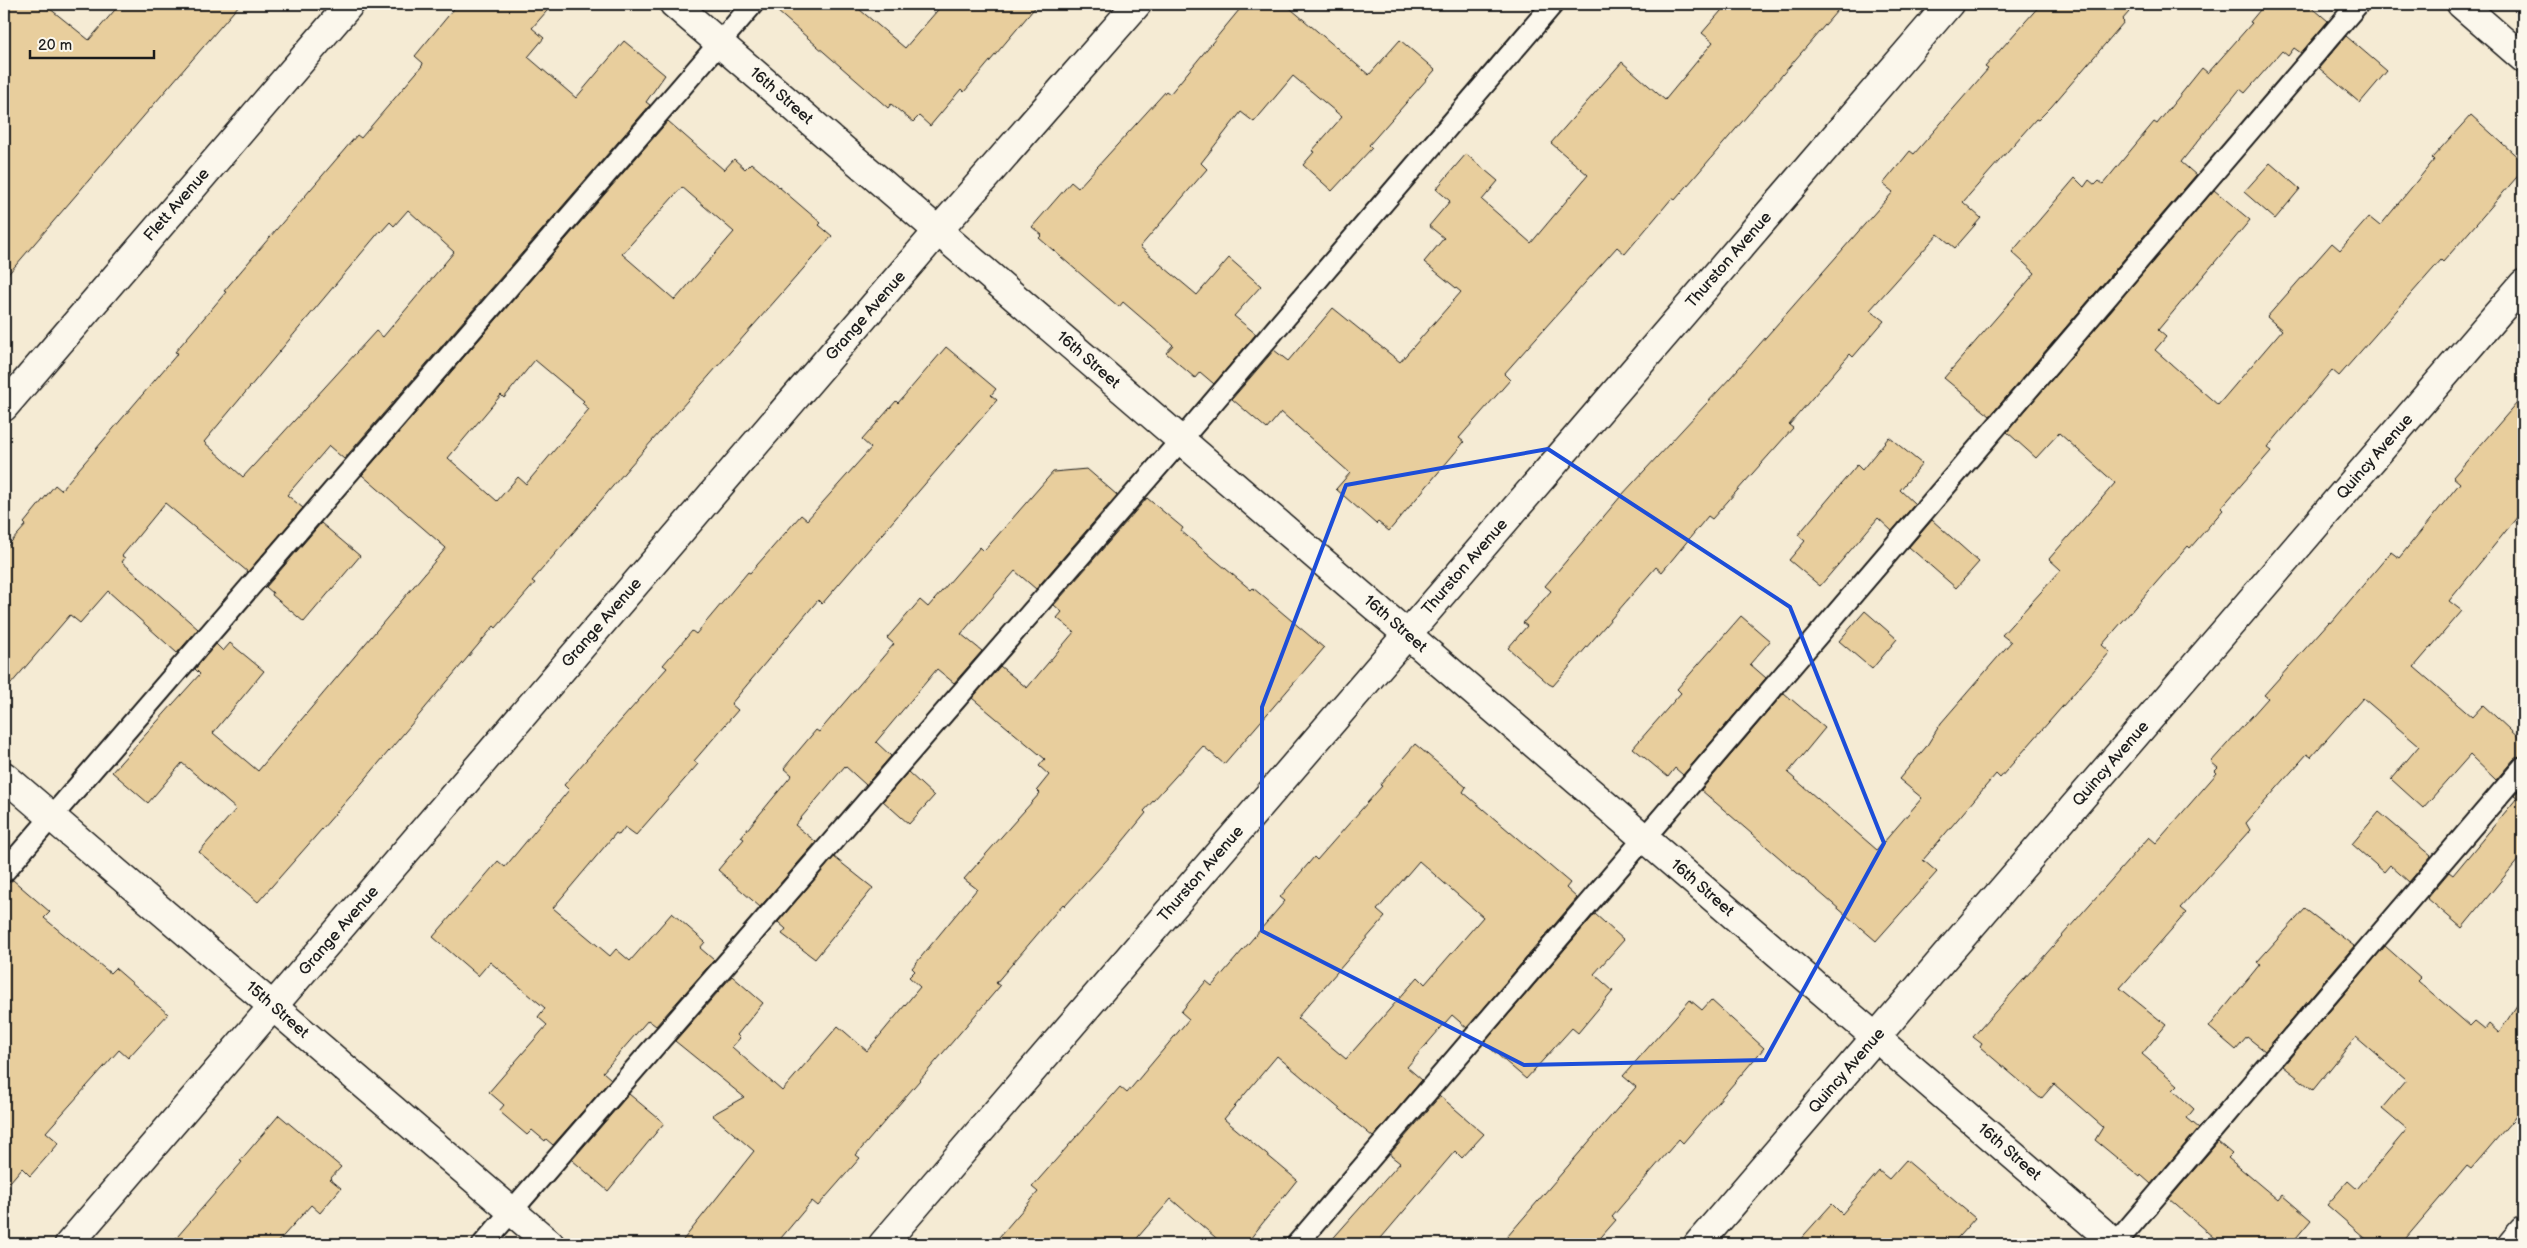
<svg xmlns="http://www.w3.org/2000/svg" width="2527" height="1248" font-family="'Balsamiq Sans',sans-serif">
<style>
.building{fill:#e8ce9d;stroke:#1c1c1c;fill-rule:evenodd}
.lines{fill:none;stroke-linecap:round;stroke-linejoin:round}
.lane-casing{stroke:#1c1c1c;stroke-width:24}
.street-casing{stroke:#1c1c1c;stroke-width:31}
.secondary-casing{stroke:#1c1c1c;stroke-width:31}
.lane{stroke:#fbf7ec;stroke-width:20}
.street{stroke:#fbf7ec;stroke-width:28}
.secondary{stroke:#fbf7ec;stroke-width:28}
.marked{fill:none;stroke:#1d4ed8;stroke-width:4;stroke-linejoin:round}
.labels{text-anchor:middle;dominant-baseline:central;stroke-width:4.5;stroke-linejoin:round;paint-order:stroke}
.street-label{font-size:16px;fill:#1c1c1c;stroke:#fbf7ec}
</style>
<rect width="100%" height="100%" fill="#f5ebd4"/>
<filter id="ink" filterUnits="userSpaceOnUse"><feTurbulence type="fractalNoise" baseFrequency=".02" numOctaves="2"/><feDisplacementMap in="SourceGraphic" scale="10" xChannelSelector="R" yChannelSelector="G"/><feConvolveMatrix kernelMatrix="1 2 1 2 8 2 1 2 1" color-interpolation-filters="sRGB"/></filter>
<g filter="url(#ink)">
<!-- building -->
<g class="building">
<path d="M4,4H44L89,40L120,4H240L4,279Z"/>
<path d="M458,4H553L532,28L544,38L528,57L576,98L624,41L665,75L646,102L650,105L344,459L329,446L287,495L303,508L248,572L165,503L122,556L125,558L122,562L198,629L177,653L108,591L80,623L70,615L4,692V550L26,525L24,523L55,485L61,490L178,353L175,352L226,292L224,291L357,135L361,138L422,66L423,63L415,56ZM408,210L454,252L383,337L376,331L243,477L204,442L380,231L381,232L390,222L394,226Z"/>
<path d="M769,4H853L905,48L943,4H1038L964,92L961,89L930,126L919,116L913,122L891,104L888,108Z"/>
<path d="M1244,4H1285L1369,75L1400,40L1435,70L1369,145L1372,148L1332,191L1303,165L1314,152L1312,151L1342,117L1293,76L1254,122L1241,112L1201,163L1207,169L1140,247L1197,295L1229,258L1261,286L1234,316L1256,334L1214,384L1200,372L1195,378L1166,353L1173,345L1123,302L1119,307L1039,238L1042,235L1032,227L1071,182L1078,188L1166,91L1170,94Z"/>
<path d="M1727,4H1843L1675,200L1672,198L1625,254L1617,247L1504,374L1510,380L1459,438L1464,442L1389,531L1378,522L1376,524L1336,489L1350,473L1281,412L1267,429L1232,399L1274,350L1288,361L1333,308L1400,362L1461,292L1424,262L1444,238L1429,226L1450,201L1436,189L1466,154L1498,181L1482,200L1531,243L1588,175L1551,143L1622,62L1665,100L1713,42L1702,33Z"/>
<path d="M2041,4H2136L2122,20L2124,22L2051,107L2038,120L2036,119L1963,202L1981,218L1955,248L1938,234L1870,310L1884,321L1853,357L1850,354L1789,425L1793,428L1712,519L1708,516L1662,572L1656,567L1553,686L1549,684L1508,648L1527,626L1523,623L1551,591L1545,586L1621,496L1731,377L1893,192L1883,184L1910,151L1914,154L1988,69L1985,67Z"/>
<path d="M2265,4H2308L2328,21L2301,53L2294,48L2288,56L2282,51L2245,93L2240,89L2181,162L2196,175L1990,416L1944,378L2035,273L2012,252L2075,178L2084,187L2089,180L2095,185L2099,181L2103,184L2154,122L2157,124L2202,68L2208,73L2252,23L2250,22Z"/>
<path d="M2346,36L2387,71L2360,103L2319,68Z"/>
<path d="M2471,115L2523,162V170L2443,262L2441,260L2339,376L2332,370L2267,448L2271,451L2221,508L2223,510L2190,548L2188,546L2102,645L2110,652L2000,778L1996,774L1923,860L1937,872L1876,941L1701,790L1784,693L1825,728L1788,773L1877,850L1922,798L1899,779L1926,747L1941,723L2011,642L2002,635L2061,570L2049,559L2115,483L2059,433L2036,458L2007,432L2214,190L2250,220L2158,330L2166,337L2155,350L2218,405L2282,330L2267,317L2332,243L2340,250L2369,217L2380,226L2434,160L2432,158Z"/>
<path d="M668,121L724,170L734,159L745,169L751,163L821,223L819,225L832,236L630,466L532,581L535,583L496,628L494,626L357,789L258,902L199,852L236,809L182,763L148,803L112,772L200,674L195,669L216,644L223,651L230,643L264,671L213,733L258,771L446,548L362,475ZM682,187L734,232L675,300L622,254ZM535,360L584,401L582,403L589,409L526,484L518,477L497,501L448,458L501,395L504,398Z"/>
<path d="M2270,163L2300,189L2275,219L2244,192Z"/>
<path d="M946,347L996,389L991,395L997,400L822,604L818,600L731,704L738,710L694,761L698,764L636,835L625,827L619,835L616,833L553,908L610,956L616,949L630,961L672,913L705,942L700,948L714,960L656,1026L648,1020L603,1072L611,1079L553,1145L546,1139L545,1141L532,1130L527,1135L499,1111L504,1105L489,1092L547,1025L538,1017L545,1008L490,962L478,976L433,937L498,861L505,867L569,790L564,785L667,668L663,665L692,631L696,634L748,572L750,573L801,515L807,520L871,448L862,440L896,401L898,403Z"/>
<path d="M2523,396V510L2449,601L2462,611L2414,667L2472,717L2483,705L2523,742V755L2514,759L2496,780L2470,755L2423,808L2391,779L2419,746L2363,698L2311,757L2307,754L2246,823L2250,830L2180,908L2186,913L2120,988L2166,1025L2142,1054L2178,1085L2173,1090L2194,1109L2187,1118L2199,1128L2151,1184L2141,1175L2140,1177L2095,1140L2103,1127L2054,1084L2041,1099L1980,1047L1982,1044L1973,1037L2149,837L2156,843L2217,773L2215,771L2218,768L2211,762L2268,698L2264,695L2329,622L2331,623L2391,552L2399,558L2460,483L2453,477Z"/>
<path d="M1889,437L1922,464L1900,490L1915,504L1892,531L1878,518L1820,586L1789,560L1805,541L1798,535L1857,465L1862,470Z"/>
<path d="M1087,469L1117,495L1036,589L1015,571L961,634L982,651L954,683L937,669L876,742L891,756L866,785L845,766L795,825L816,842L760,907L718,870L744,839L741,837L792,775L784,768L816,730L819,732L894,644L887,638L920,600L928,607L980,547L984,551L1053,472Z"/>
<path d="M1147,498L1183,528L1181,531L1251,590L1253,588L1324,648L1224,764L1203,746L1144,811L1146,813L1114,852L1065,906L1063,904L996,983L1000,986L856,1155L860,1158L818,1206L812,1201L776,1244H680L754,1151L712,1115L744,1097L675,1041L732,976L763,1003L737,1035L740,1038L732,1047L782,1091L838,1026L867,1051L920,987L909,977L915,971L912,968L977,889L964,879L1040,793L1037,790L1049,775L1039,766L1045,759L972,698L1000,666L1027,688L1074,632L1057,618L1062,612L1054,605Z"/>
<path d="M1932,520L1979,562L1956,588L1909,547Z"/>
<path d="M321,523L360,556L304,622L272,595L273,593L266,587Z"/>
<path d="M1865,611L1897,639L1872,669L1839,641Z"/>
<path d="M1741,616L1770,641L1750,664L1766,678L1683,775L1675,768L1668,777L1633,748L1681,693L1677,689Z"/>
<path d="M1415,744L1466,787L1463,792L1570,883L1566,888L1577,898L1467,1028L1452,1015L1407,1067L1422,1080L1373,1137L1277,1056L1224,1119L1297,1180L1246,1244H1223L1171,1199L1132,1244H993L1038,1192L1032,1187L1120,1087L1127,1093L1189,1019L1181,1012L1206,981L1212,986L1285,901L1280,897L1314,857L1317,860L1382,786L1380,785ZM1419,861L1483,917L1425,984L1418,977L1346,1059L1297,1018L1385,917L1377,910Z"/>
<path d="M908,772L934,796L909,824L883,801Z"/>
<path d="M2523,785V854L2462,928L2427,898L2449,872L2453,875L2517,798L2514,796Z"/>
<path d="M2379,812L2431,856L2409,882L2390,865L2384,872L2352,844Z"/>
<path d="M834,857L873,888L815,959L782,934L786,929L778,922Z"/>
<path d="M13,880L50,912L44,918L110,973L115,968L168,1014L128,1058L119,1050L46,1132L59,1143L30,1176L22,1168L4,1189V884Z"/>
<path d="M2305,909L2354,946L2265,1051L2247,1037L2236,1050L2209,1027L2260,964L2257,962Z"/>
<path d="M1595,914L1624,940L1594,974L1613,991L1578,1033L1572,1028L1526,1079L1484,1043Z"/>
<path d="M2385,946L2421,978L2418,981L2470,1026L2475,1021L2485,1029L2489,1024L2499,1033L2523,996V1108L2471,1169L2467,1166L2401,1244H2372L2327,1205L2348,1181L2357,1189L2407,1129L2382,1108L2406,1080L2356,1037L2313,1090L2283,1066Z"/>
<path d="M1690,1000L1702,1010L1711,1000L1764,1048L1683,1143L1679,1139L1612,1217L1616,1220L1595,1244H1501L1636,1087L1623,1076Z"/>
<path d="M629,1094L664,1123L608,1191L572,1160Z"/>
<path d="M1440,1096L1484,1134L1462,1158L1455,1151L1376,1244H1328L1400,1163L1391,1156V1153Z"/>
<path d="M279,1115L341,1167L330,1179L341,1188L320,1213L311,1205L276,1244H171L242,1162L240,1161Z"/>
<path d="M2218,1142L2232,1154L2228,1158L2278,1200L2282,1195L2311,1220L2291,1244H2221L2169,1199Z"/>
<path d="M1906,1160L1975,1218L1952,1244H1796L1832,1204L1842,1214L1879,1171L1889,1179Z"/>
</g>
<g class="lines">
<!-- lane casing -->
<g class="lane-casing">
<g id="lane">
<path d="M4,872L753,4"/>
<path d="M483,1244L1181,440L1553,4"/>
<path d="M1297,1244L2358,4"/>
<path d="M2115,1244L2523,767"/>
</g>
</g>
<!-- street casing -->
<g class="street-casing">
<g id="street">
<path d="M2461,4L2523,58"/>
<path d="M4,407L350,4"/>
<path d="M4,776L550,1244"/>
<path d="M69,1244L938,231L1137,4"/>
<path d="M883,1244L1949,4"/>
<path d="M1698,1244L2523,284"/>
<path d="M2512,1244L2523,1231"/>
</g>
</g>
<!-- secondary casing -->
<g class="secondary-casing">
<path id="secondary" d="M674,4L2116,1244"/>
</g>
<!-- lane -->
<use href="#lane" class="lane"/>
<!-- street -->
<use href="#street" class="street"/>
<!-- secondary -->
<use href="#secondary" class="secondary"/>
</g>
</g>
<!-- marked area -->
<path class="marked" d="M1548,449L1790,607L1884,843L1765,1060L1524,1065L1262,931V707L1346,485Z"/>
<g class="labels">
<!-- street labels -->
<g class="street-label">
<text transform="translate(781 96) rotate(41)">16th Street</text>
<text transform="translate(177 205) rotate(-49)">Flett Avenue</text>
<text transform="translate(1729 260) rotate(-49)">Thurston Avenue</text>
<text transform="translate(866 316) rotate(-49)">Grange Avenue</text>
<text transform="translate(1088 360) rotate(41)">16th Street</text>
<text transform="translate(2375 457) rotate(-49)">Quincy Avenue</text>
<text transform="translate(1465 567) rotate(-49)">Thurston Avenue</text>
<text transform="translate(602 623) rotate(-49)">Grange Avenue</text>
<text transform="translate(1395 624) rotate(41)">16th Street</text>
<text transform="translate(2111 764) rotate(-49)">Quincy Avenue</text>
<text transform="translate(1201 874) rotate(-49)">Thurston Avenue</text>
<text transform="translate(1702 888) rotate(41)">16th Street</text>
<text transform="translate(339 931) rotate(-49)">Grange Avenue</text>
<text transform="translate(277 1010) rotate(41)">15th Street</text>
<text transform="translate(1847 1071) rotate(-49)">Quincy Avenue</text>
<text transform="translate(2009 1152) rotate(41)">16th Street</text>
</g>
</g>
<!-- margin -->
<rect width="2527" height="1248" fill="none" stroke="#fbf7ec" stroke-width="20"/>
<rect x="10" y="10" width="2507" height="1228" fill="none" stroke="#1c1c1c" stroke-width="2" filter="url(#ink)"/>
<!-- scale -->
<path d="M30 50v8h124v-8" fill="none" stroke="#1c1c1c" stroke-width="2.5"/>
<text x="38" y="50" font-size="15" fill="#1c1c1c" stroke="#fbf7ec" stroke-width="4" paint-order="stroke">20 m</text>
</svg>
